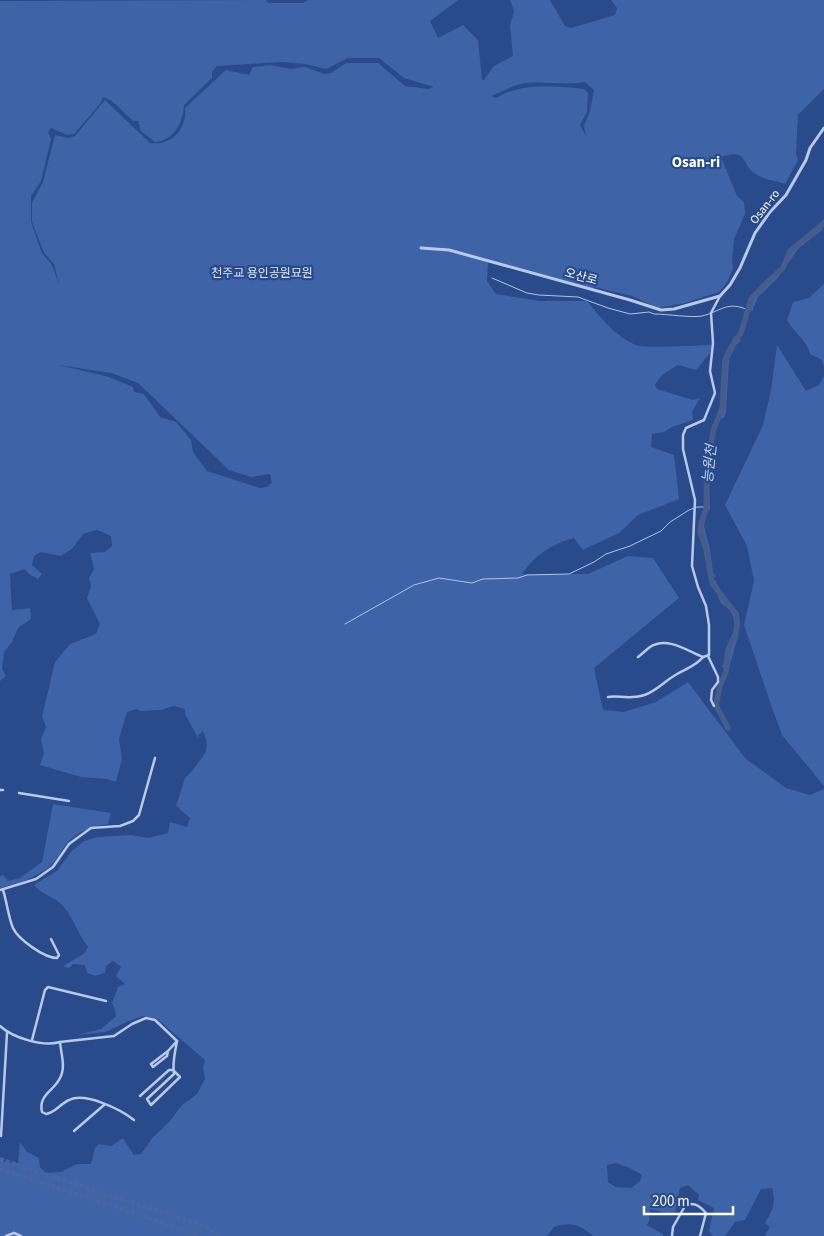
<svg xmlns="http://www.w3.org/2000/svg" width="824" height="1236" font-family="'Source Sans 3','Noto Sans KR',sans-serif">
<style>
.green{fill:#3e63a7;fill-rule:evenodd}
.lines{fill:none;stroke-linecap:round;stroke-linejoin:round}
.stream{stroke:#adc3e9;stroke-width:1}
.river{stroke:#465d8c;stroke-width:5.5}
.secondary-tunnel{stroke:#49659c;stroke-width:4;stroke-dasharray:4 2;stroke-linecap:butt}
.minor{stroke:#b8c9e9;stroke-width:2.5}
.tertiary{stroke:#b8c9e9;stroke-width:3}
.labels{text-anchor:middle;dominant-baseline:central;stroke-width:4.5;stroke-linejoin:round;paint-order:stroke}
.street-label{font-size:12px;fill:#fff;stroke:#294a8b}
.park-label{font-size:12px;fill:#dce6f7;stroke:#294a8b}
.water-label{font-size:14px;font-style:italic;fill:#c4d4f0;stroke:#294a8b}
.quarter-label{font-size:15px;font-weight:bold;fill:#fff;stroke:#294a8b}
</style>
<rect width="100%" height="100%" fill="#294a8b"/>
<!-- green -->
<g class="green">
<path d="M266,0L268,3H303L308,0H458L430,21L438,38L463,25L478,40L482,80H484L494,66L513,56L510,26L514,11L510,0H550L565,26L571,28L615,15L617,8L611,0H824V89L798,115L796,154L798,160L785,184C777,181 766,180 759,176C739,166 750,147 721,157L737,196L744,202L745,214L734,239L732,260L733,269L727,282L719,292L685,303L658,308L632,296L594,287L592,289L488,261L487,281L496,294L540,301H587C600,317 616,337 636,345C645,349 698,345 711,345L710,353L696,370L678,365L662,375L655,385L657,389L693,400L700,398L692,412L693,420L672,427L664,432L652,434L651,447L674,455L679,499L638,515L619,533L583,550L574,538C551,544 535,555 522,574H588L628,556L653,558L679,598L594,668L603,710L624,712L656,702L688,682L745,758L786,788L810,795L824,789V1236H765L770,1227L765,1223C773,1209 776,1204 772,1188L761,1189L745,1220L735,1222L725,1236H713L709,1231L714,1208L698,1200L699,1195L688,1185L680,1188L675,1212L667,1213L650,1209L649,1221L647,1225L663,1234V1236H593C581,1225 570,1221 554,1227L547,1236H0V1160L4,1162L18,1163L20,1142L27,1152L39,1158L40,1167L46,1173L61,1172L77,1164H91L95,1148L99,1144L111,1146L123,1138L134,1155L141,1154L154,1136L169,1122L182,1105L197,1094L205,1079L203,1068L205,1060L157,1019L143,1016L129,1021L105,1032L77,1035L101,1029L116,1016L115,1010L112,1003L118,987L125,984L116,976L121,967L113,961L106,966L105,973L95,976L87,973L85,965L73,964L69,968L63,966L85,953L88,947C78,934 74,919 63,906C55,897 42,895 34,885L57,871L71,852L84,841L98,837L131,835L148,838L168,833L170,822L187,827L190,818L176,806L185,778L193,770L206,752L207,742L203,731L198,735V738L185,714V709L174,706L161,710L141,711L136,709L127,712L119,739L122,759L116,782L107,779L81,777L40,765L44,753L41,739L46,727L42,717L55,662L70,644L96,634L100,624L87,598L91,586L89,578L94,569L90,553L105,552L112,546L111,536L97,530L83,534L72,549L61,556L41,552L34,556L32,565L42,574L38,579L29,574L25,569L10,574L12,610L30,608L31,619L18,628L12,642L4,652L2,669L6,676L0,681V1ZM348,58H379L404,78L434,87L428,89L405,86L378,63H346L331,73L324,74L305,67L290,69L271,65L253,67L249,75L226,70L185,108C187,129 172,146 150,143L105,100L75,136L68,138L55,135L43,182L32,203V222L44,253L54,264L59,284L52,265L42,253L31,222V196L41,181L51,139L48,132L51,128L67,135L74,134L100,104L103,97C116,101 123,113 133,121H138L141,131L155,142C174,140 183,123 184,105L212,78V72L217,66L282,62L305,64L326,69ZM585,82L594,90L590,111L584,126L586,136L580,125L587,112L588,93L584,89C555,86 523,82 496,98L491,96C501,93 510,86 521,84C542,80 563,86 585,82ZM59,365L111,373L138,383L229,470L251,477L270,474L272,483L267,487L260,488L207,471L193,452L191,440L176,422L160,417L144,394L134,392L133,387L109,377ZM616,1163L630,1168L642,1175L640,1181L631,1188L616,1187L608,1182L607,1165Z"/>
<path d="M824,224L822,230L798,249L777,279L758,297L753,309V311L748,310L752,300L763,286L783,268L791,251Z"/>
<path d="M824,284V367L822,360L810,354C807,340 793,332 787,320L793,302L809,298Z"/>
<path d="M734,336L737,338C728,349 722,362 725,376C726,360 729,351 738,338L741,341L736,345L729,359L726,413L724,418L719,419L723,408L724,393C722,401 723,414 717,419C727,405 721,382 723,365C725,354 730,346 734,336Z"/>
<path d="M777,345L806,391L819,385L824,376V786L782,735L771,705L744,625L754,581L747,546L725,505L763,425L771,390Z"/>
<path d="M712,435V438L715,437L709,467L710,509L706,516L704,526L710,549L713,572L716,577L712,578L699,533V522L704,508L706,507L700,523L699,532L707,555L700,532L701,524L707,510V476L706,505L704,506L706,497L705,463Z"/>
<path d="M715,580L724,596L739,613L740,625L738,636L729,668H727L726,664L725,668L722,667L735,628L733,616L729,609L721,603L712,584L736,613L713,583V581Z"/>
<path d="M53,804L111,813L108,824C92,826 76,832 66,844C61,851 57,860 50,866C37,877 17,884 0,888V876L3,875L8,881L20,878L42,862Z"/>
</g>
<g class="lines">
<!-- stream -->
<g class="stream">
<path d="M492,278L527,293L539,295L578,297L608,308L630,314L649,312L654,314C668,314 690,318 702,316C720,312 727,300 748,310"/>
<path d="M345,624L414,585L439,578L472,583L483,579L518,578L527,575L569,574L594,562L606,554L630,546L661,531L670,522L689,510L697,507H706"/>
</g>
<!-- river -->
<path class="river" d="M728,728L716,705L720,686L726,672L728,650L736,632L737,621L735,613L712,583L706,549L700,532L701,523L706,510L707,463L714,428L722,409L725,360L730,349L741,333L751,299L763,286L783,268L790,251L824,223"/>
<!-- secondary-tunnel -->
<g class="secondary-tunnel">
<path d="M0,1159L206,1227L219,1236"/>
<path d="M0,1169L177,1228L197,1236"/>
</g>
<!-- minor -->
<g class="minor">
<path d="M708,656L718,677V682L712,690L711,700L714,706"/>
<path d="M638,657C642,654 646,650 650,647C668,636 687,651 703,657L709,655V625L706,606L698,587L692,566L695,500L683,449V435L686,428L704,420L715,393L710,371L713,343L711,313L720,296"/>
<path d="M608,697C616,695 623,698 632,697C652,697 661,683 677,674C687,668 696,666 703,657"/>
<path d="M0,790H3"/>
<path d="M19,793L69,801"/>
<path d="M0,890L36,879L53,867L69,844L91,828L120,826L133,821L139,815L155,758"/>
<path d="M3,890C7,902 8,916 13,928C18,939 44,958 57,958L59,955L51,939"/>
<path d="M0,1026C13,1038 43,1047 60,1042L114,1036L132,1024L146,1018L155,1020L177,1041"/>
<path d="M32,1040L45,990L48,987L106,1001"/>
<path d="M60,1042C61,1054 66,1067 60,1078C54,1091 38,1095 42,1112L46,1114C55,1113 60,1104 69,1100C85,1092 120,1109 134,1120"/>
<path d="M151,1064L168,1051L177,1041C175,1053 172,1063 174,1074L147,1099L151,1105L180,1077L173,1070"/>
<path d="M151,1064L153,1067L167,1056L168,1051"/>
<path d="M140,1096L169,1070H173"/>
<path d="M74,1131L104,1105"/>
<path d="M1,1136L7,1033"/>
<path d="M6,1236L14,1233L21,1236"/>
<path d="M672,1236L673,1227L685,1206C693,1201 700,1206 706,1213L700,1236"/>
</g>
<!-- tertiary -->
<path class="tertiary" d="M421,248L449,250L630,300L661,310L674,309L720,296L730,285L740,268L755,233L770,212L786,195L806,160L810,148L824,128"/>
</g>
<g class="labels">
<!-- street labels -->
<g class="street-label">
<text transform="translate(765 207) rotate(-52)">Osan-ro</text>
<text transform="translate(581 277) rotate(15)">오산로</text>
</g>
<!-- park labels -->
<g class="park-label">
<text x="262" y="273">천주교 용인공원묘원</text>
</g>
<!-- water labels -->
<g class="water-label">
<text transform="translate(710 464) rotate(-84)">능원천</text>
</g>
<!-- quarter labels -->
<g class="quarter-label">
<text x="696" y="162">Osan-ri</text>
</g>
</g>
<!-- scale -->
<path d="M644 1206v8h89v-8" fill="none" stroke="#ffffff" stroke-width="2.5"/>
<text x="652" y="1206" font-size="15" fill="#ffffff" stroke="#294a8b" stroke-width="4" paint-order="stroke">200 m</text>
</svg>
